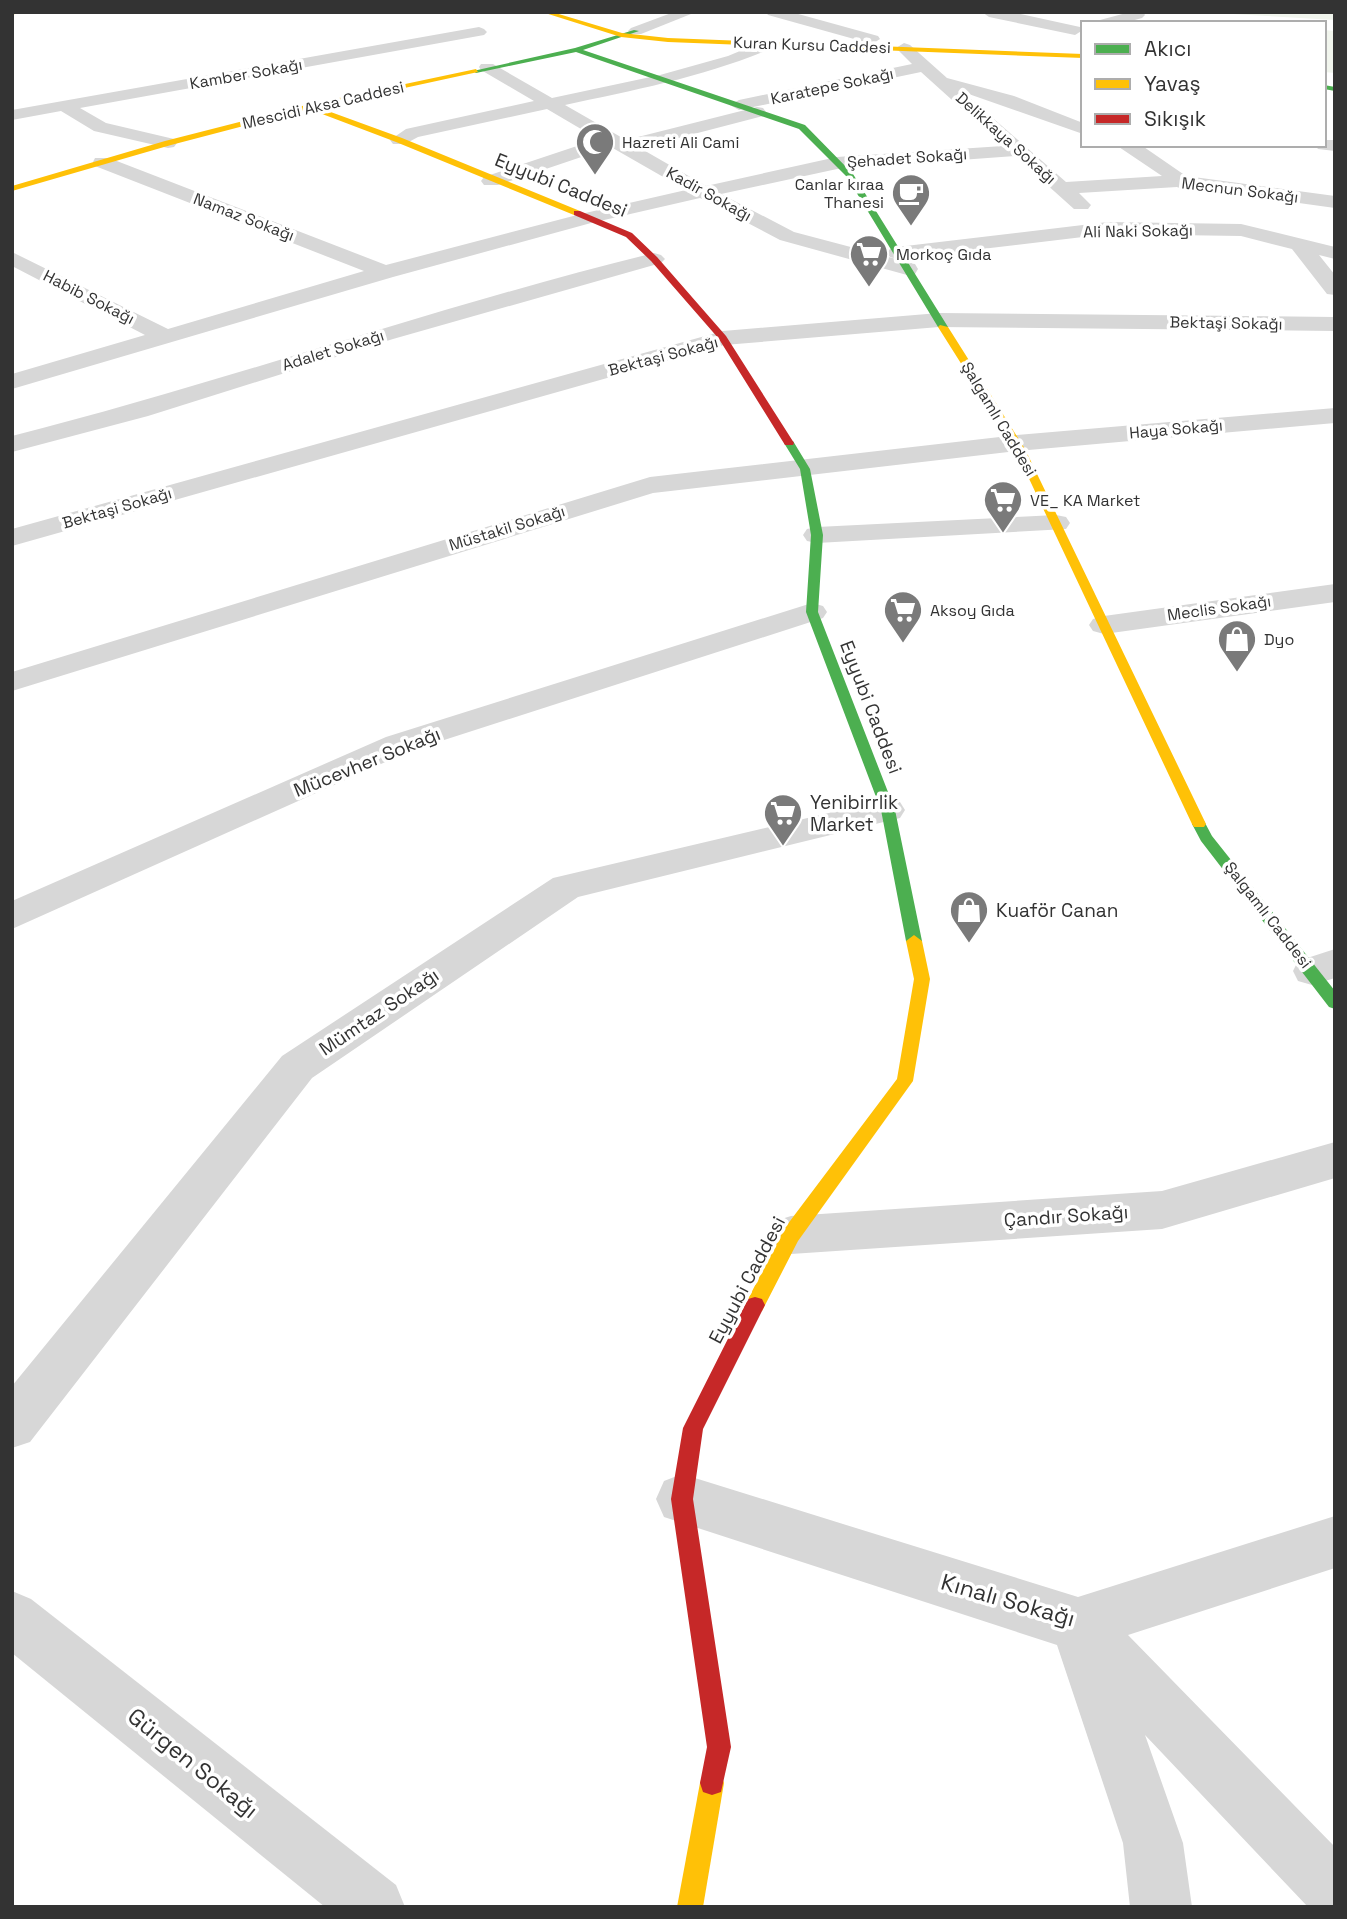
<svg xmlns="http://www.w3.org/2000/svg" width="1347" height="1919" font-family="'Space Grotesk',sans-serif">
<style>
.green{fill:#f1f5ed}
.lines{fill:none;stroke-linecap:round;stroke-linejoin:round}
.street{fill:#d7d7d7;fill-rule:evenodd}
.fast{fill:#4caf50;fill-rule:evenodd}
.slow{fill:#ffc107;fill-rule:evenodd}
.jam{fill:#c62828;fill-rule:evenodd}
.labels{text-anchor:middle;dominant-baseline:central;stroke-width:7;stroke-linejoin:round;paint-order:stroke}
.far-street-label{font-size:16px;fill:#333;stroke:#fff}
.far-poi-label{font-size:16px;fill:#333;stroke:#fff;text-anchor:start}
.street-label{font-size:19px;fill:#333;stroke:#fff}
.poi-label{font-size:19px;fill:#333;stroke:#fff;text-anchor:start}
.near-street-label{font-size:23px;fill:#333;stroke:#fff}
</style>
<rect width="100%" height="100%" fill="#fff"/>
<!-- green -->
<g class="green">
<path d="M1198,12H1335V20Z"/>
<path d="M1324,30L1335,31V73L1324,72Z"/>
</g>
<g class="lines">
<!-- street -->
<g class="street">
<path d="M674,12H696L641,34H631L628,31L631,28Z"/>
<path d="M766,12H791L878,36L880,39L872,44L768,15Z"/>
<path d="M982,12H1012L1080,27L1083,30L1075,35L989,17Z"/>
<path d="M1130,12H1143L1145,15L1142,18L1124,23H1098L1100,20Z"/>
<path d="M479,27L484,29L487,32L484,35L80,108L106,123L174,139L177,143L174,147L168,148L94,131L61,111L12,120V110Z"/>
<path d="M769,39L777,44L775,47C708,76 636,90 565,105L626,140L757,107L763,108L766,112L763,116L640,148L706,186L837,157L1003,146L921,72L739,110L730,105L739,100L912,64L896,48L904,43L910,45L947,78L1014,96L1083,123V134L963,92L1066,182L1162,176L1116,145H1141L1186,176L1335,196V208L1196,189L1188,192L1177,187L1079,193L1091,205L1088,209H1074L1015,156L837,169L721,194L794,232L915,264L918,269L915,274L907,275L780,240L700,198L591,223L393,277L12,389V374L145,335L12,266V252L168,329L364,271L95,166L93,162L95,158H109L386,265L581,214L686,190L611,147L498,185H484L481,181L484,177L598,139L547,109L418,137L405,144H393L390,140L406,129L534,101L481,70L479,67L481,64H493L552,98L660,75L728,56Z"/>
<path d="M1324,140H1335V151L1318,149L1315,145H1324Z"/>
<path d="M1108,222L1241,224L1335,247V259L1319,255L1335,275V295L1327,294L1292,249L1241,236L1108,234L897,259L890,257L887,253L890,249L897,247Z"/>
<path d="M654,253L661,255L665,259L661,263L393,339L148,416L12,452V436C228,381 438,306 654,253Z"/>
<path d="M939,313L1335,317V331L939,327L724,345L12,546V529L723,331Z"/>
<path d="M1335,408V423L1017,451L653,493L12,691V672L650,477L1017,435Z"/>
<path d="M1056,515L1066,517L1070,523L1066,529L817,543L807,541L803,535L807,529L817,527Z"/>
<path d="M1335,584V602L1104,634L1093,631L1089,625L1093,619L1104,616Z"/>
<path d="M812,603L823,606L827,612L823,618L410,751L12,929V901L386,737Z"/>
<path d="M888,799L900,802L905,810L900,818L578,897L312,1078L30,1442L12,1448V1386L282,1056L553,878Z"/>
<path d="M1335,949V978L1312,985L1298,981L1293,971L1298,961Z"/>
<path d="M1335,1142V1178L1162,1229L791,1254L775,1249L768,1235L775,1221L791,1216L1162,1191Z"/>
<path d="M682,1474L1078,1597L1335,1516V1568L1128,1635L1335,1847V1907H1308L1145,1735L1183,1843L1192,1907H1130L1123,1843L1057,1645L664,1517L656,1499L664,1481Z"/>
<path d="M12,1591L31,1599L396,1885L405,1907H325L12,1653Z"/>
</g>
<!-- fast -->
<g class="fast">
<path d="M634,30L639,31L583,50L805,125L853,174L948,327L946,329L938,327L847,177L799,129L576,52L476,73L473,71L575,48Z"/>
<path d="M1324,85L1335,87V91L1324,89Z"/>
<path d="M785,441H793L810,469L823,535L818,612L895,810L922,941L914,947L906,941L881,810L806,612L811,535L800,469L784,443Z"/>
<path d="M1199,819L1204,821L1212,836L1335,991V1009L1329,1007L1201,841L1192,824Z"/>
</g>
<!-- slow -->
<g class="slow">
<path d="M12,12H21L12,15Z"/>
<path d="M542,12H552L622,33L668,38L1083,54V58L668,42L621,37Z"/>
<path d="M476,69L478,72L317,107L402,138L580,211V215H574L396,142L309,109L171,145L12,191V186L165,141L306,105Z"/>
<path d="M940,325L948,327L1025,449L1206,824L1204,827H1194L1192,824L1015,449L938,327Z"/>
<path d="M914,935L922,941L930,979L913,1081L798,1241L762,1311L755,1313L748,1311L745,1305L784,1229L897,1079L914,979L906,941Z"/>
<path d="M712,1771L721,1774L724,1783L703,1907H677L700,1783L703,1774Z"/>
</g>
<!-- jam -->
<g class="jam">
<path d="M574,211H580L632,233L657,257L726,336L794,443L793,445H785L719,339L651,261L626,237L574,215Z"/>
<path d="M755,1297L762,1299L765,1305L703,1429L693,1499L731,1747L721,1792L712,1795L703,1792L700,1783L707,1747L671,1499L683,1428L748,1299Z"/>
</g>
</g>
<!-- icons -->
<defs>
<g id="mosque-pin" transform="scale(2.0125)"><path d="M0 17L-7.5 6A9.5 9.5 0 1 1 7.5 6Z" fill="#7a7a7a" stroke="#fff"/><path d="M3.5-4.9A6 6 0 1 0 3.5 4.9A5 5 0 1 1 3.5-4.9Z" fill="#fff"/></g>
<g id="cafe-pin" transform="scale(2.0125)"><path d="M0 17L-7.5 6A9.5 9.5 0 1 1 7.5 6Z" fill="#7a7a7a" stroke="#fff"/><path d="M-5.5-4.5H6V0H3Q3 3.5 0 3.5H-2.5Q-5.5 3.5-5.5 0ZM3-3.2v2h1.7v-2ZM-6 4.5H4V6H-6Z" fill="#fff"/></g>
<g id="supermarket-pin" transform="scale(2.0125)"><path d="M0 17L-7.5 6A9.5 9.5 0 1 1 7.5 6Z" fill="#7a7a7a" stroke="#fff"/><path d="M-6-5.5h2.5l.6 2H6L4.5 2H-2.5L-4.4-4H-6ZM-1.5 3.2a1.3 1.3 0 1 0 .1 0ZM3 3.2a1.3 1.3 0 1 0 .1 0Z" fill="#fff"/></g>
<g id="shop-pin" transform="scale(2.0125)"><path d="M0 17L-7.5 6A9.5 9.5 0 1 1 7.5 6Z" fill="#7a7a7a" stroke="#fff"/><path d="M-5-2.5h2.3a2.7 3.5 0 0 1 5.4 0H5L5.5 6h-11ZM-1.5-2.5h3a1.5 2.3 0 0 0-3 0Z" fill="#fff"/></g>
</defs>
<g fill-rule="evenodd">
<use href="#mosque-pin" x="595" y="142"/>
<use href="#cafe-pin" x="911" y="193"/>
<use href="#supermarket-pin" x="869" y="254"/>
<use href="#supermarket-pin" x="1003" y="500"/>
<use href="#supermarket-pin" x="903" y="610"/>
<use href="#shop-pin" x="1237" y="639"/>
<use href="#supermarket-pin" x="783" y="813"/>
<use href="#shop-pin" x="969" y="910"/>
</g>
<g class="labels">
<!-- far-street labels -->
<g class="far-street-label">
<text transform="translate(812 45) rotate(2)">Kuran Kursu Caddesi</text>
<text transform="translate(246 74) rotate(-10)">Kamber Sokağı</text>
<text transform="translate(832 86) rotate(-12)">Karatepe Sokağı</text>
<text transform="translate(323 105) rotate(-13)">Mescidi Aksa Caddesi</text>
<text transform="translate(1006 138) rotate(42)">Delikkaya Sokağı</text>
<text transform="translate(907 158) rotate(-4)">Şehadet Sokağı</text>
<text transform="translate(1240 190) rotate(7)">Mecnun Sokağı</text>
<text transform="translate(709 194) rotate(29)">Kadir Sokağı</text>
<text transform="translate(244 217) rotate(21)">Namaz Sokağı</text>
<text transform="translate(1138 231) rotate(-1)">Ali Naki Sokağı</text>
<text transform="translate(89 297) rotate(27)">Habib Sokağı</text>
<text transform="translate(1226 323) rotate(1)">Bektaşi Sokağı</text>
<text transform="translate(333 350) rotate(-17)">Adalet Sokağı</text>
<text transform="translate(663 356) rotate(-15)">Bektaşi Sokağı</text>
<text transform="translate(999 419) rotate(59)">Şalgamlı Caddesi</text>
<text transform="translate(1176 429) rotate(-5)">Haya Sokağı</text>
<text transform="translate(117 508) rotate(-16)">Bektaşi Sokağı</text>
<text transform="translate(507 528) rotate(-17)">Müstakil Sokağı</text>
<text transform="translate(1219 608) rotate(-8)">Meclis Sokağı</text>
<text transform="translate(1268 915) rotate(52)">Şalgamlı Caddesi</text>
</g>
<!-- far-poi labels -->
<g class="far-poi-label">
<text x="622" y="142">Hazreti Ali Cami</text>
<text x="884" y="184" text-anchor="end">Canlar kıraa<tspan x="884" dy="18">Thanesi</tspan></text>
<text x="896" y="254">Morkoç Gıda</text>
<text x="1030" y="500">VE_ KA Market</text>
<text x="930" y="610">Aksoy Gıda</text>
<text x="1264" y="639">Dyo</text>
</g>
<!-- street labels -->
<g class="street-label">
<text transform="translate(561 185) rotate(22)">Eyyubi Caddesi</text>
<text transform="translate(871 707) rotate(69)">Eyyubi Caddesi</text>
<text transform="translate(367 762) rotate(-22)">Mücevher Sokağı</text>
<text transform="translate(379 1012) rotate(-34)">Mümtaz Sokağı</text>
<text transform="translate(1066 1216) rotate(-4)">Çandır Sokağı</text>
<text transform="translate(747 1280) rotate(-62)">Eyyubi Caddesi</text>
</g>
<!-- poi labels -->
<g class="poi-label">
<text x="810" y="802">Yenibirrlik<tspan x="810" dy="22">Market</tspan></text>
<text x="996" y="910">Kuaför Canan</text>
</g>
<!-- near-street labels -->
<g class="near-street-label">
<text transform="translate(1008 1600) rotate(16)">Kınalı Sokağı</text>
<text transform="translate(193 1763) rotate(39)">Gürgen Sokağı</text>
</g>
</g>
<!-- border -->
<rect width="1347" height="1919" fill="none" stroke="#333333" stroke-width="28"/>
<!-- legend -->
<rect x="1081" y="21" width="245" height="126" fill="#ffffff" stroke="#adadad" stroke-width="2"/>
<rect x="1095" y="44" width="35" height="10" fill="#4caf50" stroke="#adadad" stroke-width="2"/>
<text x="1144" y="56" font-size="21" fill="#333333">Akıcı</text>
<rect x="1095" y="79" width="35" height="10" fill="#ffc107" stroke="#adadad" stroke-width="2"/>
<text x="1144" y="91" font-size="21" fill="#333333">Yavaş</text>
<rect x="1095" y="114" width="35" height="10" fill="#c62828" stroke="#adadad" stroke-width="2"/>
<text x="1144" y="126" font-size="21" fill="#333333">Sıkışık</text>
</svg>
